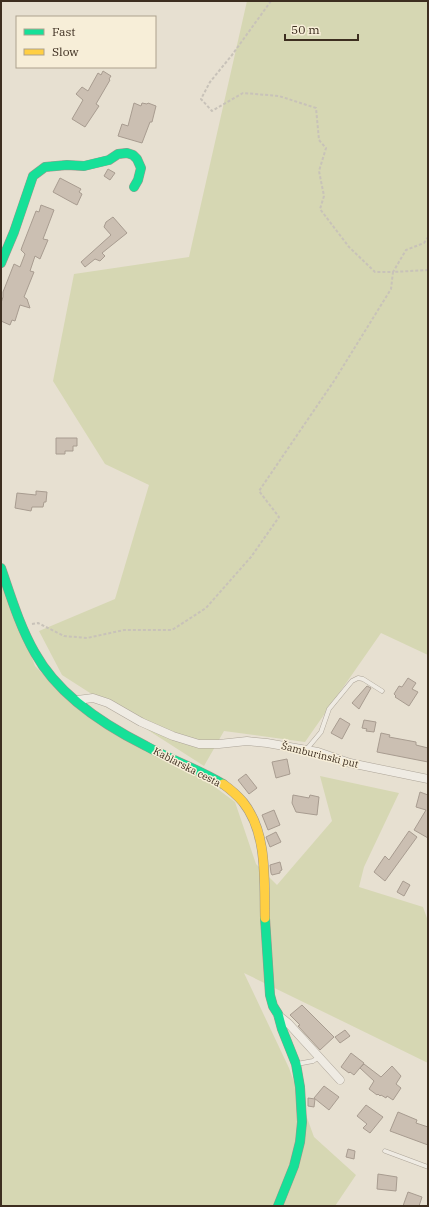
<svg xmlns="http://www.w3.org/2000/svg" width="429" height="1207" font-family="'IBM Plex Serif',serif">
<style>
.green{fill:#d6d7b3}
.building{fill:#cbbfb2;stroke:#a89c90}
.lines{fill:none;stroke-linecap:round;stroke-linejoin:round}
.lane-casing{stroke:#ada599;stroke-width:5}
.street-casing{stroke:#ada599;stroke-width:9}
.fast-casing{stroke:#9c958a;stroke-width:10}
.slow-casing{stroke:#9c958a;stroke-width:10}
.path{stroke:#c8c2b9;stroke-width:2;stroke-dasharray:3 2;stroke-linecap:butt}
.lane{stroke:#efebe3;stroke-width:4}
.street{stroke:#efebe3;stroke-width:8}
.fast{stroke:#16e098;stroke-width:9}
.slow{stroke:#ffcf43;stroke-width:9}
.labels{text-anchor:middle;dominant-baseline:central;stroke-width:3;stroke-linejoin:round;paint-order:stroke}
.street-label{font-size:10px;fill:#3d2e20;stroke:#f7eed8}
</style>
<rect width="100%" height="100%" fill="#e7e0d1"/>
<!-- green -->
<g class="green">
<path d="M247,1H428V655L381,633L305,742L224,731L204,766L62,675L39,631L115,599L149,485L105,464L53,381L74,274L189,257Z"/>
<path d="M1,576L35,666L67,699L199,775L235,802L256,864L277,885L332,821L320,776L399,793L364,867L359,887L423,907L428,921V1063L244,973L289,1068L314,1137L356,1175L335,1206H1Z"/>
</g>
<!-- building -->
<g class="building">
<path d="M103,71L111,76L109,79L110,80L96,104L99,106L85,127L72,119L83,100L76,94L82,87L88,91L98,73L101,75Z"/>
<path d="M134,103L141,106L142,103L147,104L148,103L156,106L152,122H150L142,143L118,136L122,124L128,126Z"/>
<path d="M108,169L115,173L110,180L104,176Z"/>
<path d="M60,178L81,189L79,192L82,194L77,205L73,203L53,192Z"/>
<path d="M41,205L54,210L43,239L48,240L40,259L35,256L30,271L34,272L24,297L27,299L30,308L20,305L15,321L12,320L10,325L1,321V303L3,297V292L14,264L20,267L25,254L21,250L22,247L36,211L39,212Z"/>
<path d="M113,217L127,233L102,253L105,256L100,261L95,259L85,267L81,262L111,235L104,227L106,222Z"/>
<path d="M56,438H77V446H73V451H65V454H56Z"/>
<path d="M36,491L47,492L46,502H44L43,507H32L31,511L15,508L17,493L36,495Z"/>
<path d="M408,678L416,683L412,689L418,692L409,706L395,697L396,696L394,694L399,686L402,687Z"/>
<path d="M367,686L371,688L359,709L352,703Z"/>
<path d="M340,718L350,724L342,739L331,733Z"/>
<path d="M364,720L376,722L374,732L366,731L367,729L362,728Z"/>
<path d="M381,733L390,735L389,737L416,742V745L428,748V762L377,752Z"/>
<path d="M287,759L290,774L276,778L272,762Z"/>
<path d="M246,774L257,788L249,794L238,780Z"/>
<path d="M420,792L428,795V838L414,830L426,810L416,807Z"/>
<path d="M293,795L309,798L310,795L319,797L317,815L296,812L292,803Z"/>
<path d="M274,810L280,825L268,830L262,815Z"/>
<path d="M409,831L417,837L385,881L374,872L385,856L389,860Z"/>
<path d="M276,832L281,842L270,847L266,837Z"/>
<path d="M280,862L282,870L280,871V873L272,875L271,873L270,865Z"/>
<path d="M403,881L410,885L404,896L397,892Z"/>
<path d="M302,1005L334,1037L320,1050L298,1026L300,1025L290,1015Z"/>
<path d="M345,1030L350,1036L340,1043L335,1037Z"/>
<path d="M351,1053L364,1063L354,1075L350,1072L349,1073L341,1067Z"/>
<path d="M364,1064L381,1077L392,1066L401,1076L396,1084L401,1088L393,1100L387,1096L386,1098L381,1095L380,1096L378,1094L377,1095L369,1089L374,1081L360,1068Z"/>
<path d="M324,1086L339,1097L329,1110L314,1098Z"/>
<path d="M308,1098L315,1099L314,1107L308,1106Z"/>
<path d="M366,1105L383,1117L370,1133L363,1128L367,1124L357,1116Z"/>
<path d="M398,1112L417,1120L416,1123L428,1127V1145L390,1131Z"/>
<path d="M348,1149L355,1151L354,1159L346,1157Z"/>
<path d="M378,1174L397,1177L396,1191L377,1189Z"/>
<path d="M408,1192L422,1197L419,1206H403Z"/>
</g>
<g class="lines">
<!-- lane casing -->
<g class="lane-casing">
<g id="lane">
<path d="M306,750L321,732L329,709L352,681L358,678L363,679L382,691"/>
<path d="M297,1064L313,1061L319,1057"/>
<path d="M385,1151L428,1167"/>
</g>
</g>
<!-- street casing -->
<g class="street-casing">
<g id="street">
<path d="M77,700L93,698L108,703L141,722L173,736L199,744H219L247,741L267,743L318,752L350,763L428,779"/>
<path d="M278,1015L288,1023L340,1080"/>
</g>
</g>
<!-- fast casing -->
<g class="fast-casing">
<g id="fast">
<path d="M1,263L14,232L33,176L45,167L67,165L84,166L109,160L118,154L127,153L133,155L137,159L141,168L138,180L134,187"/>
<path d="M1,568C11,597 20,627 35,653C58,695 104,725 146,746C171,760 198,769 223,784"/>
<path d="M265,918L270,995L273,1006L278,1014L282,1029L296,1064L300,1087L302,1122L300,1142L294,1166L278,1206"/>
</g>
</g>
<!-- slow casing -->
<g class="slow-casing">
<path id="slow" d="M223,784C230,789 237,795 243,802C268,833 264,881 265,918"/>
</g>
<!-- path -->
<g class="path">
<path d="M271,1L232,55L210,82L201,99L212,111L243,93L279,96L316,108L319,140L326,148L319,171L324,196L320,209L349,247L375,272H393L406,250L424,243L428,237"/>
<path d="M32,624L38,623L64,636L87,638L124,630H172L206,608L251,557L279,517L259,491L334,381L391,289L393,272L428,270"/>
</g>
<!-- lane -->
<use href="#lane" class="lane"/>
<!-- street -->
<use href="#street" class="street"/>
<!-- fast -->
<use href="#fast" class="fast"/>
<!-- slow -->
<use href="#slow" class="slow"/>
</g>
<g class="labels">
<!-- street labels -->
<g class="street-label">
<text transform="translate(320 755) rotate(14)">Šamburinski put</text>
<text transform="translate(187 767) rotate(27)">Kablarska cesta</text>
</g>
</g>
<!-- border -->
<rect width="429" height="1207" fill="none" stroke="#3d2e20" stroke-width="4"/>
<!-- legend -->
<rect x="16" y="16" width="140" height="52" fill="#f7eed8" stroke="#ada18e"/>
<rect x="24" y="29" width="20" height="6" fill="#16e098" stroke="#ada18e"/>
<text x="52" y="36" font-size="12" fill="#3d2e20">Fast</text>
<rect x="24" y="49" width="20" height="6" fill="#ffcf43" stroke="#ada18e"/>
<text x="52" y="56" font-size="12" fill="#3d2e20">Slow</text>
<!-- scale -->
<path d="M285 34v6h73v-6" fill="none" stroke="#3d2e20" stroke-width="2"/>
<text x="291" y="34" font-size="12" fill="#3d2e20" stroke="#f7eed8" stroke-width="3" paint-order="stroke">50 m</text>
</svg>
